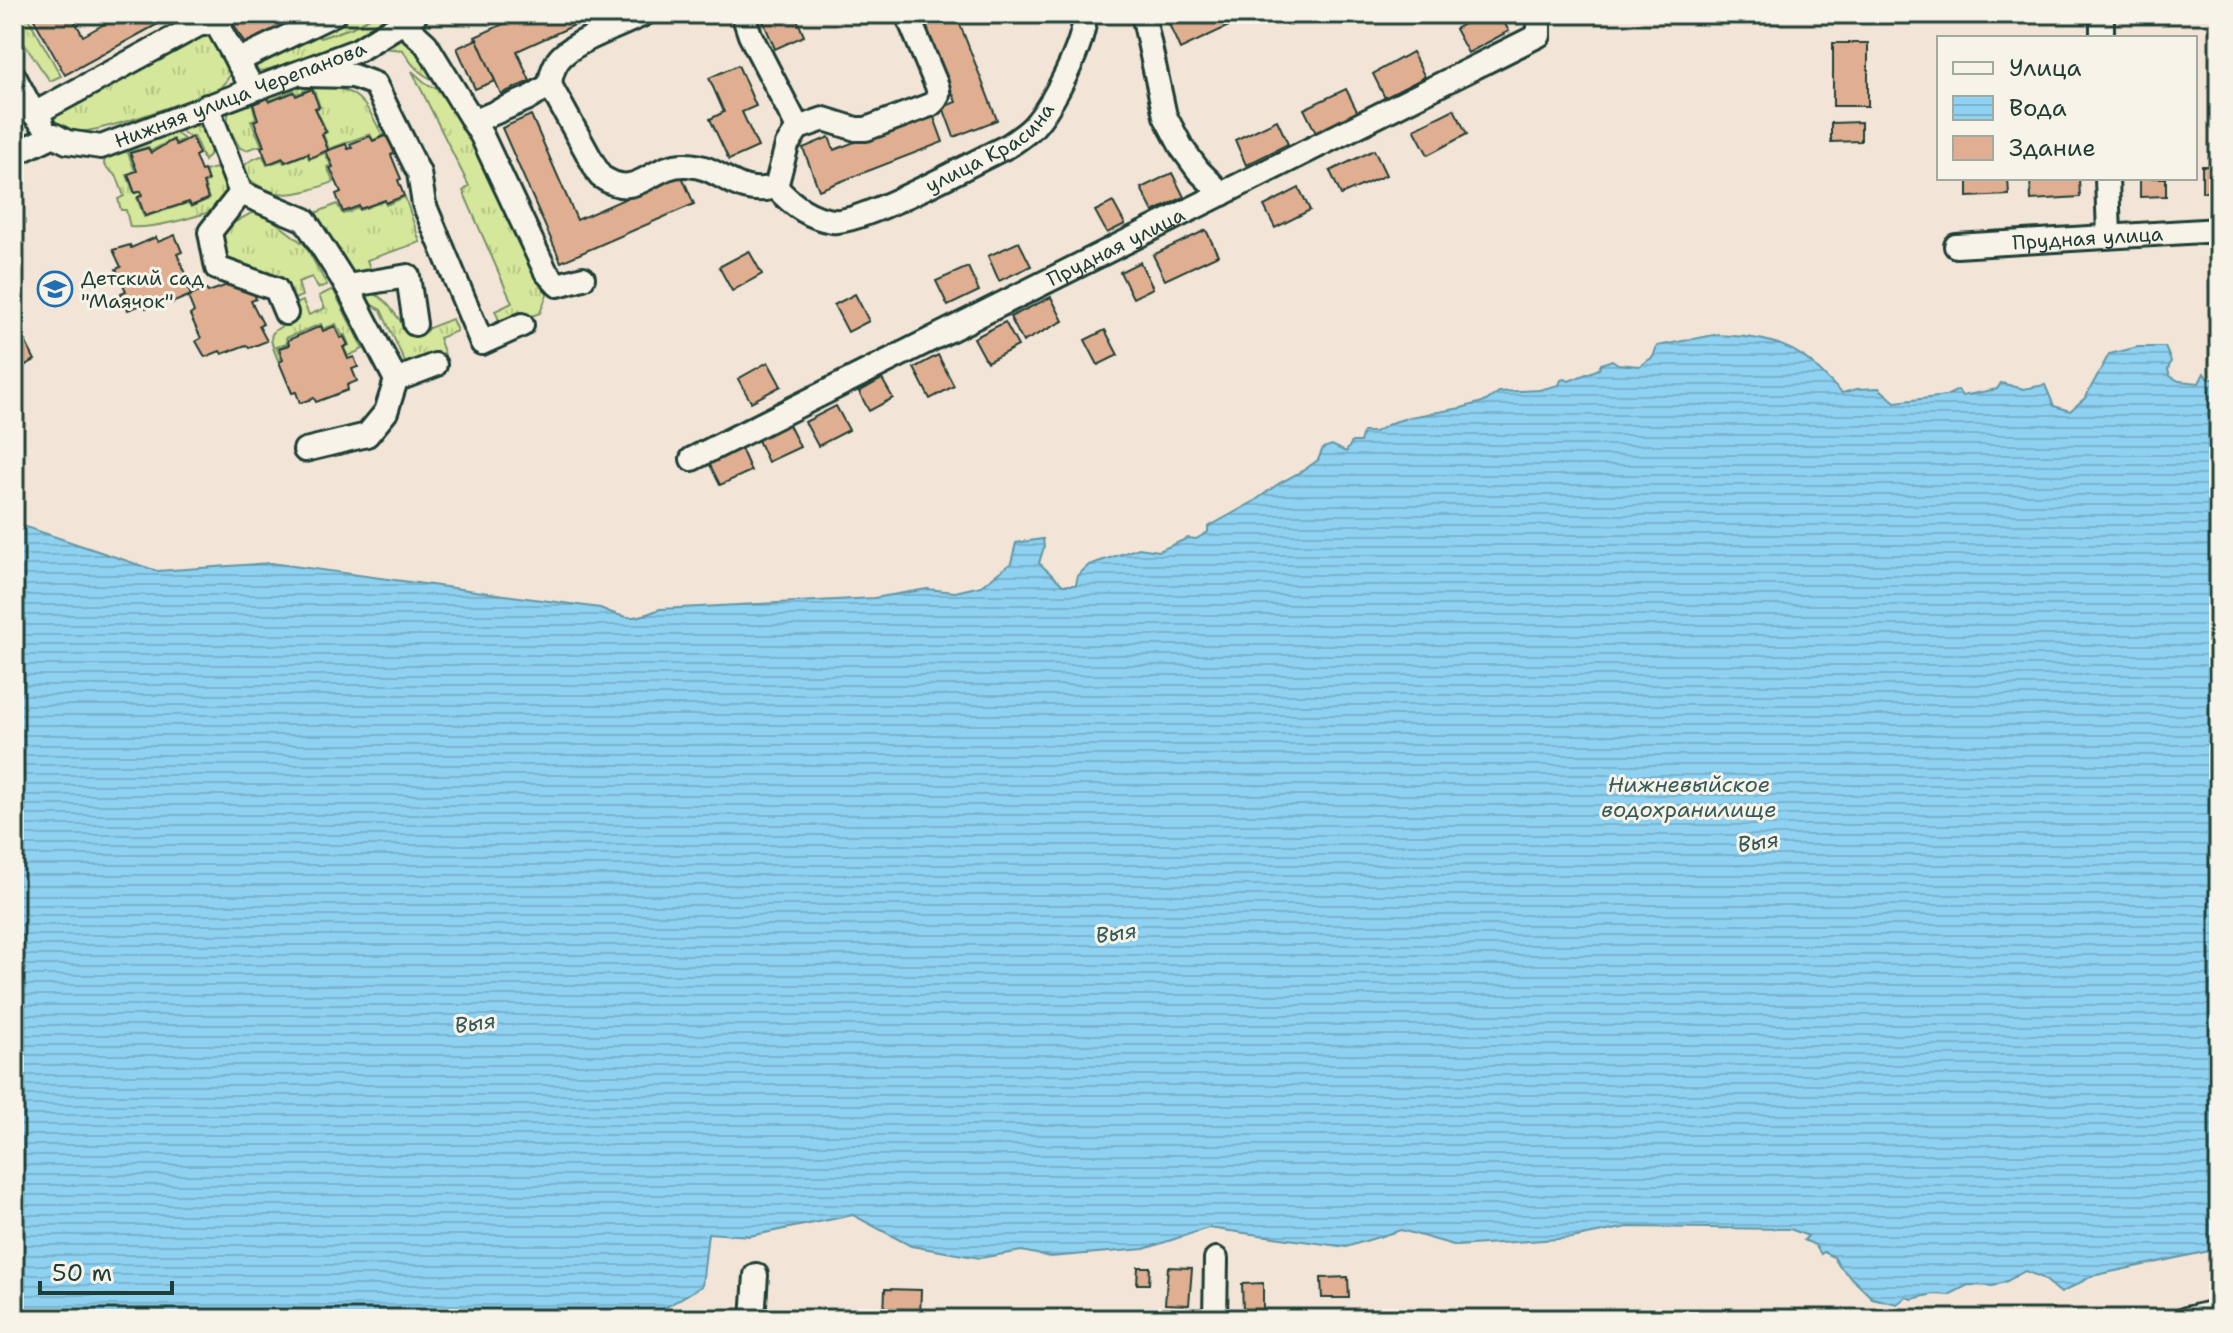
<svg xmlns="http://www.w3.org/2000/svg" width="2233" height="1333" font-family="'Shantell Sans',sans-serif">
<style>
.grass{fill:url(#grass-tufts);stroke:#7a9268;stroke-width:2}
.forest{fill:url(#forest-crowns);stroke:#7a9268;stroke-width:2}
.water{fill:url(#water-rules);stroke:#6296a5;stroke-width:2}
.building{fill:#e0af92;stroke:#1f3d34;stroke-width:2}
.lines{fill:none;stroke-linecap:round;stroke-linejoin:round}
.minor-casing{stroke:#1f3d34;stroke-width:28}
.minor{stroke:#f7f3e8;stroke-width:22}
.labels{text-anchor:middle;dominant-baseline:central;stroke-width:6;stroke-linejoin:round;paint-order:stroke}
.street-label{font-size:20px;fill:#1f3d34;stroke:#f7f3e8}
.poi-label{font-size:20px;fill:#1f3d34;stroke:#f7f3e8;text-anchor:start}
.water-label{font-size:22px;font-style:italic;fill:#355b5a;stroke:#f7f3e8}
</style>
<defs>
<pattern id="grass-tufts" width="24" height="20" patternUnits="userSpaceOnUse" patternTransform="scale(2)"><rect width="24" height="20" fill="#d5e79b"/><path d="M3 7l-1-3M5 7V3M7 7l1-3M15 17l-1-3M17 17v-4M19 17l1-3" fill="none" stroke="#b6c786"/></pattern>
<pattern id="forest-crowns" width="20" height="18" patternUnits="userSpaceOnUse" patternTransform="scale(2)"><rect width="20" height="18" fill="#d5e79b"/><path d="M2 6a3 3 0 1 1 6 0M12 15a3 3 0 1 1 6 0" fill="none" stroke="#b6c786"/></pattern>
<pattern id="water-rules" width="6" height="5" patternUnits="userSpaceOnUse" patternTransform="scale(2)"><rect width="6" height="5" fill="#8ed1f0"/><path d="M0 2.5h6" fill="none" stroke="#7ab4ce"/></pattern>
</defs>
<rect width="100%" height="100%" fill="#f2e5d7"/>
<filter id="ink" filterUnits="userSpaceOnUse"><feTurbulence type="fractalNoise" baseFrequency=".0125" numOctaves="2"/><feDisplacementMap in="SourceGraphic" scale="16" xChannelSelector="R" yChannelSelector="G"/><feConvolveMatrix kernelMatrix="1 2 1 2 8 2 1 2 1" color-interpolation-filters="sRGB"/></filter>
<g filter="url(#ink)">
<!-- grass -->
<g class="grass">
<path d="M14,14H26L61,76L50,81L14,29Z"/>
<path d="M344,14H388L390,17L359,37L312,58L261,71L256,69L250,60Z"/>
<path d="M405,32L445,83C426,80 412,67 403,50L381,48Z"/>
<path d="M211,35L231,71L227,80L219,89C192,98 84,142 63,130C57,126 52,116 47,111L197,36Z"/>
<path d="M412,71L429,86L449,91L548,292L540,313L502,327L495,311L512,303L463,191L469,186Z"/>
<path d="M304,85L311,88L297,94L294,90L271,100L267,96L252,103L256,118L251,121L262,145L246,150L240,148C230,130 222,121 233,102L287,86Z"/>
<path d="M322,86C361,89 366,105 383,136L373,140L370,134L329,149L323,134L327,132L316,109L320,107L313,88Z"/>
<path d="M190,123C204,128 209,136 213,150L204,161L194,136L189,137L176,127Z"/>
<path d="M170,129L184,139L176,143L173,139L151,151L148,147L128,153L135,171L127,175L134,193L140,192L141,195L137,198L144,217L188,203L191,207L209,199L204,183L208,181L205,171L216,168C227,179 229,193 222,208C198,216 154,229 130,227L126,210H121L118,199L124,196L117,177L104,165L105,154Z"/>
<path d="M325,153L331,165L327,167L334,182C300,194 273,204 244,174C242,162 252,160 261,156H263L267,165L282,160L284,163L307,154L309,159Z"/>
<path d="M405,197L420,242L367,260L374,279L339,267L313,214L337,204L343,214L358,208L360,210L384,201L386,205Z"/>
<path d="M255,211L262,212L305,245L327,285L318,288L312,277L298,282L302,296L294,299L284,283L230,263L220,236L224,228Z"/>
<path d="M333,289L363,349L348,356L344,348L349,345L345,335H341L336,324L323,329L321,324L286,338L287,344L276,347L281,358L278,360C265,330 270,332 298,319L293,305L303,301L309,315L325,308L319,296Z"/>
<path d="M368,292C390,296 396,323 414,334L452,319L457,331L439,338L445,355L409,371L381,310L367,302L363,294Z"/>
</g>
<!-- forest -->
<path class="forest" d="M352,14H377L351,28L320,38L315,32Z"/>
<!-- water -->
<path class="water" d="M1714,335C1748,336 1784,339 1810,362C1821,371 1831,383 1842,393L1857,389L1879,388L1895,402L1946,396L1958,390L1962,396L1997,389L2001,383L2023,389L2045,385L2054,406L2070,411L2085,398L2109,354L2138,347H2165L2171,361L2168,370L2170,376L2179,381L2199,383L2204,373L2208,379H2219V1247L2214,1250L2092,1276L2061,1293L2043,1278L2025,1271L2007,1281L1993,1286L1968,1285L1949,1295L1934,1294L1912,1299L1906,1297L1897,1304L1872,1298L1839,1266L1834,1257L1824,1252L1821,1254L1815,1245L1804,1240L1808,1236L1790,1229L1628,1227L1572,1238L1457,1246L1401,1230L1346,1247L1208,1228L1144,1249L1050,1257L1022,1251L980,1258L911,1246L853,1215L750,1236L708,1233L702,1286L658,1312L653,1319H14V523L157,571L271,563L600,608C627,620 634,620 660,609L874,598L927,589L955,592L981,586L1011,563L1016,543L1043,539L1044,547L1039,563L1063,585H1076L1078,575L1089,565L1139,548L1159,551L1188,538L1196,539L1208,532V527L1253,502L1278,484L1304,470L1318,460L1323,448L1332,445L1346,452L1352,442H1360L1363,432H1375L1391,423L1410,417L1461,408L1486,401L1499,392L1539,390L1559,385L1561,380L1564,379L1569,381L1599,369L1601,364L1612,360L1618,364L1639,366L1653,357L1657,346Z"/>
<!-- building -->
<g class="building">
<path d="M31,14H71L83,36L122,14H176L65,75Z"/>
<path d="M246,14H310L247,48L232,21Z"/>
<path d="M525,14H599L517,51L530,81L501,94L475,37Z"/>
<path d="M760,14H795L804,36L775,49Z"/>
<path d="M922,14H956L997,120L954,137L943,107L956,102Z"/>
<path d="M1192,14H1226L1231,25L1180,49L1169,24Z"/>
<path d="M1482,14H1499L1509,31L1468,53L1455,29Z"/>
<path d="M477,39L495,81L475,89L457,48Z"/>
<rect x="1833" y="43" width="35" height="63"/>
<path d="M1412,52L1425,77L1385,98L1373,74Z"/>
<path d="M738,65L756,106L742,112L758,147L729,160L710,119L724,112L709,78Z"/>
<path d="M312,89L319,107L315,108L326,132L322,134L328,150L310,158L308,153L285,162L283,158L268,164L261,147L264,146L254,121L258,119L253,104L268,98L269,102L294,92L296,96Z"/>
<path d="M1346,89L1358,113L1316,133L1304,109Z"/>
<path d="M1454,109L1467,134L1428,155L1414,129Z"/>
<path d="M932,112L943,142L819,190L803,148L829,137L834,150Z"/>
<path d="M531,115L577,220L681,174L694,204L561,262L502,128Z"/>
<path d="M1277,120L1288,144L1246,165L1235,140Z"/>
<path d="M1861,122V141L1831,142V123Z"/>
<path d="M387,135L396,152L391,155L401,179L398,180L404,196L386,203L385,200L360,209L359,206L343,212L336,194L341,192L330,168L333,167L326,151L346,144L348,149L352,148L350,144L370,136L373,141Z"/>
<path d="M192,137L199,154L195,156L201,171L204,170L208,181L203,183L208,199L191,206L189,202L145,216L138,197L142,196L141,191L135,193L128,174L137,171L130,153L148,148L151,153L173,140L176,145Z"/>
<path d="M1374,150L1386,175L1341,195L1330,171Z"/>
<rect x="2202" y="166" width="17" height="26"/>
<path d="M1172,173L1184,197L1153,212L1141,188Z"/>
<path d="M1968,178H2008L2009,195L1968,197Z"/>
<path d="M2030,178H2079L2080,197L2031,200Z"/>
<path d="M2140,178H2166V196L2140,197Z"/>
<path d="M1299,188L1310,210L1275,228L1264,206Z"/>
<path d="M1113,202L1125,224L1107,233L1095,211Z"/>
<path d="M1206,230L1218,255L1165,280L1153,255Z"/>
<path d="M175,235L182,252L177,254L188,278L184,280L191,295L172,303L170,299L146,308L144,304L128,310L121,293L126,291L116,269L121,267L113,250L130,245L131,248L156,237L158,242Z"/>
<path d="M1019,242L1031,266L999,281L988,256Z"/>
<path d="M749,251L762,274L732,291L719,267Z"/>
<path d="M1140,262L1153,288L1133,298L1120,272Z"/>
<path d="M968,267L979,291L948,306L936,281Z"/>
<path d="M249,281L256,299L251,301L263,324L259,326L267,341L249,348L246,345L222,354L220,351L205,357L196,341L201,338L190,315L194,312L188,297L206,289L208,292L233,283L234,287Z"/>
<path d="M855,294L869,321L848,332L834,305Z"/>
<path d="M1051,297L1063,321L1023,342L1010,317Z"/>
<path d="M14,320L35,360L14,371Z"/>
<path d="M1005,322L1018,346L987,362L974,338Z"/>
<path d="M321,326L323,331L335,326L340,338L344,337L348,345L343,347L348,359L354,357L358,367L352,369L357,381L347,385L348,390L316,402L314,398L300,403L296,392L292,393L279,362L283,360L279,348L289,345L288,340Z"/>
<path d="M1105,330L1118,355L1098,365L1085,340Z"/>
<path d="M938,355L954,386L930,399L914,368Z"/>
<path d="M768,362L781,386L751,402L738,379Z"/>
<path d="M882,379L893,398L869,411L859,392Z"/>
<path d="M836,406L849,430L818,446L805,422Z"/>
<path d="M788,423L800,447L768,462L757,438Z"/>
<path d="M740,446L751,471L720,485L708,461Z"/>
<path d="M1138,1267H1150L1149,1284H1137Z"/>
<path d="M1168,1267L1192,1268L1189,1305L1165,1304Z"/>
<path d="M1348,1277L1349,1298H1322L1321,1278Z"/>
<path d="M1263,1283V1310H1243L1242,1284Z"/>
<path d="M885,1289L921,1290L920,1317L884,1316Z"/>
<path d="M1243,1315L1274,1316V1319H1243Z"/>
</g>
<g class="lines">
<!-- minor casing -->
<g class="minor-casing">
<g id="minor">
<path d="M223,14L220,21L221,32L253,89"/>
<path d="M743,14L750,35L798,128"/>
<path d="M1143,14L1165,116L1182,148L1198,170L1222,194"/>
<path d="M2102,14V38"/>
<path d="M402,22L426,44L482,136L546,272L558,285L583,278"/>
<path d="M237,61L334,14"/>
<path d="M305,75L353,76L375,84L419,173L424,204L482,343L522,325"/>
<path d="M14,76L34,114L42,123"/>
<path d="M550,85C551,74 554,63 563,55C580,39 622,25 644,14"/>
<path d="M207,106L241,193L305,220L347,286L396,380"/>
<path d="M34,114L198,25L220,21"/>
<path id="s1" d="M473,122L529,98L550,85L600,176C638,203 650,163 687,165C722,166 734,198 776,187C791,204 810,218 833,221C861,225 975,161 1008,146C1017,140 1025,135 1033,127C1053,105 1085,43 1085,14"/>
<path id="s2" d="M14,154L54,135L67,142L101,147L358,50L416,14"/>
<path d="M2107,178L2109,236"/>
<path d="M776,187L787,145L798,128L824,119L856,129H866L930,105C937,100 940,95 937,86L907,14"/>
<path d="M241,193L210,232L217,268L276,289L286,313"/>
<path id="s3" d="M1956,246L2219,230"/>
<path d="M347,286L408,276L415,324"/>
<path d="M305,450L367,435L386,412L396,380L435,365"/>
<path id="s4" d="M692,459L1539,35V14"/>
<path d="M753,1319L756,1275"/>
<path d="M1215,1319L1216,1259"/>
<path d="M2186,1319L2219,1311"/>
</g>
</g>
<!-- minor -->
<use href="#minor" class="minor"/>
</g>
</g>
<!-- icons -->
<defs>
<g id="school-ring" transform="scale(1.8)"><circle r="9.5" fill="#f7f3e8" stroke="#1f6fb2" stroke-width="1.5"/><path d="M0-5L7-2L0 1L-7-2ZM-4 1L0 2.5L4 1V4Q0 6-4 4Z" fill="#1f6fb2"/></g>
</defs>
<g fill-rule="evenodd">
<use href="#school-ring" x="55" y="289"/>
</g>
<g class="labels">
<!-- street labels -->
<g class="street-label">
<text stroke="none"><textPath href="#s2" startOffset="242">Нижняя улица Черепанова</textPath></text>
<text stroke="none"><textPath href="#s1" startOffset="620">улица Красина</textPath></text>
<text stroke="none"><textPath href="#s3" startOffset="132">Прудная улица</textPath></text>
<text stroke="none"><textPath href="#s4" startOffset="474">Прудная улица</textPath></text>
</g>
<!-- poi labels -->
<g class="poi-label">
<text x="81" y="278">Детский сад<tspan x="81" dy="23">"Маячок"</tspan></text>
</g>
<!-- water labels -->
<g class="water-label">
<text x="1689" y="784">Нижневыйское<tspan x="1689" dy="25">водохранилище</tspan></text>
<text transform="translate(1758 842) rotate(-8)">Выя</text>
<text transform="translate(1116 933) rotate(-8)">Выя</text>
<text transform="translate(475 1023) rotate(-8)">Выя</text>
</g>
</g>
<!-- margin -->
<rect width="2233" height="1333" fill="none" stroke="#f7f3e8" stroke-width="48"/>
<rect x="24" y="24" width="2185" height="1285" fill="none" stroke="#1f3d34" stroke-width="3" filter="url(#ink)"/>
<!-- legend -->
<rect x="1937" y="36" width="260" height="144" fill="#f7f3e8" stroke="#a1aaa0" stroke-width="2"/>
<rect x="1953" y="62" width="40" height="12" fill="#f7f3e8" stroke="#a1aaa0" stroke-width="2"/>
<text x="2009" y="76" font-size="24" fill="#1f3d34">Улица</text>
<rect x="1953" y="96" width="40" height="24" fill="url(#water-rules)" stroke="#a1aaa0" stroke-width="2"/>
<text x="2009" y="116" font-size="24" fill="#1f3d34">Вода</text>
<rect x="1953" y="136" width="40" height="24" fill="#e0af92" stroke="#a1aaa0" stroke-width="2"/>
<text x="2009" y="156" font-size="24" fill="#1f3d34">Здание</text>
<!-- scale -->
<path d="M40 1281v12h132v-12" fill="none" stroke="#1f3d34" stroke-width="4"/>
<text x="52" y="1281" font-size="24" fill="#1f3d34" stroke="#f7f3e8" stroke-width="6" paint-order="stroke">50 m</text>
</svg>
